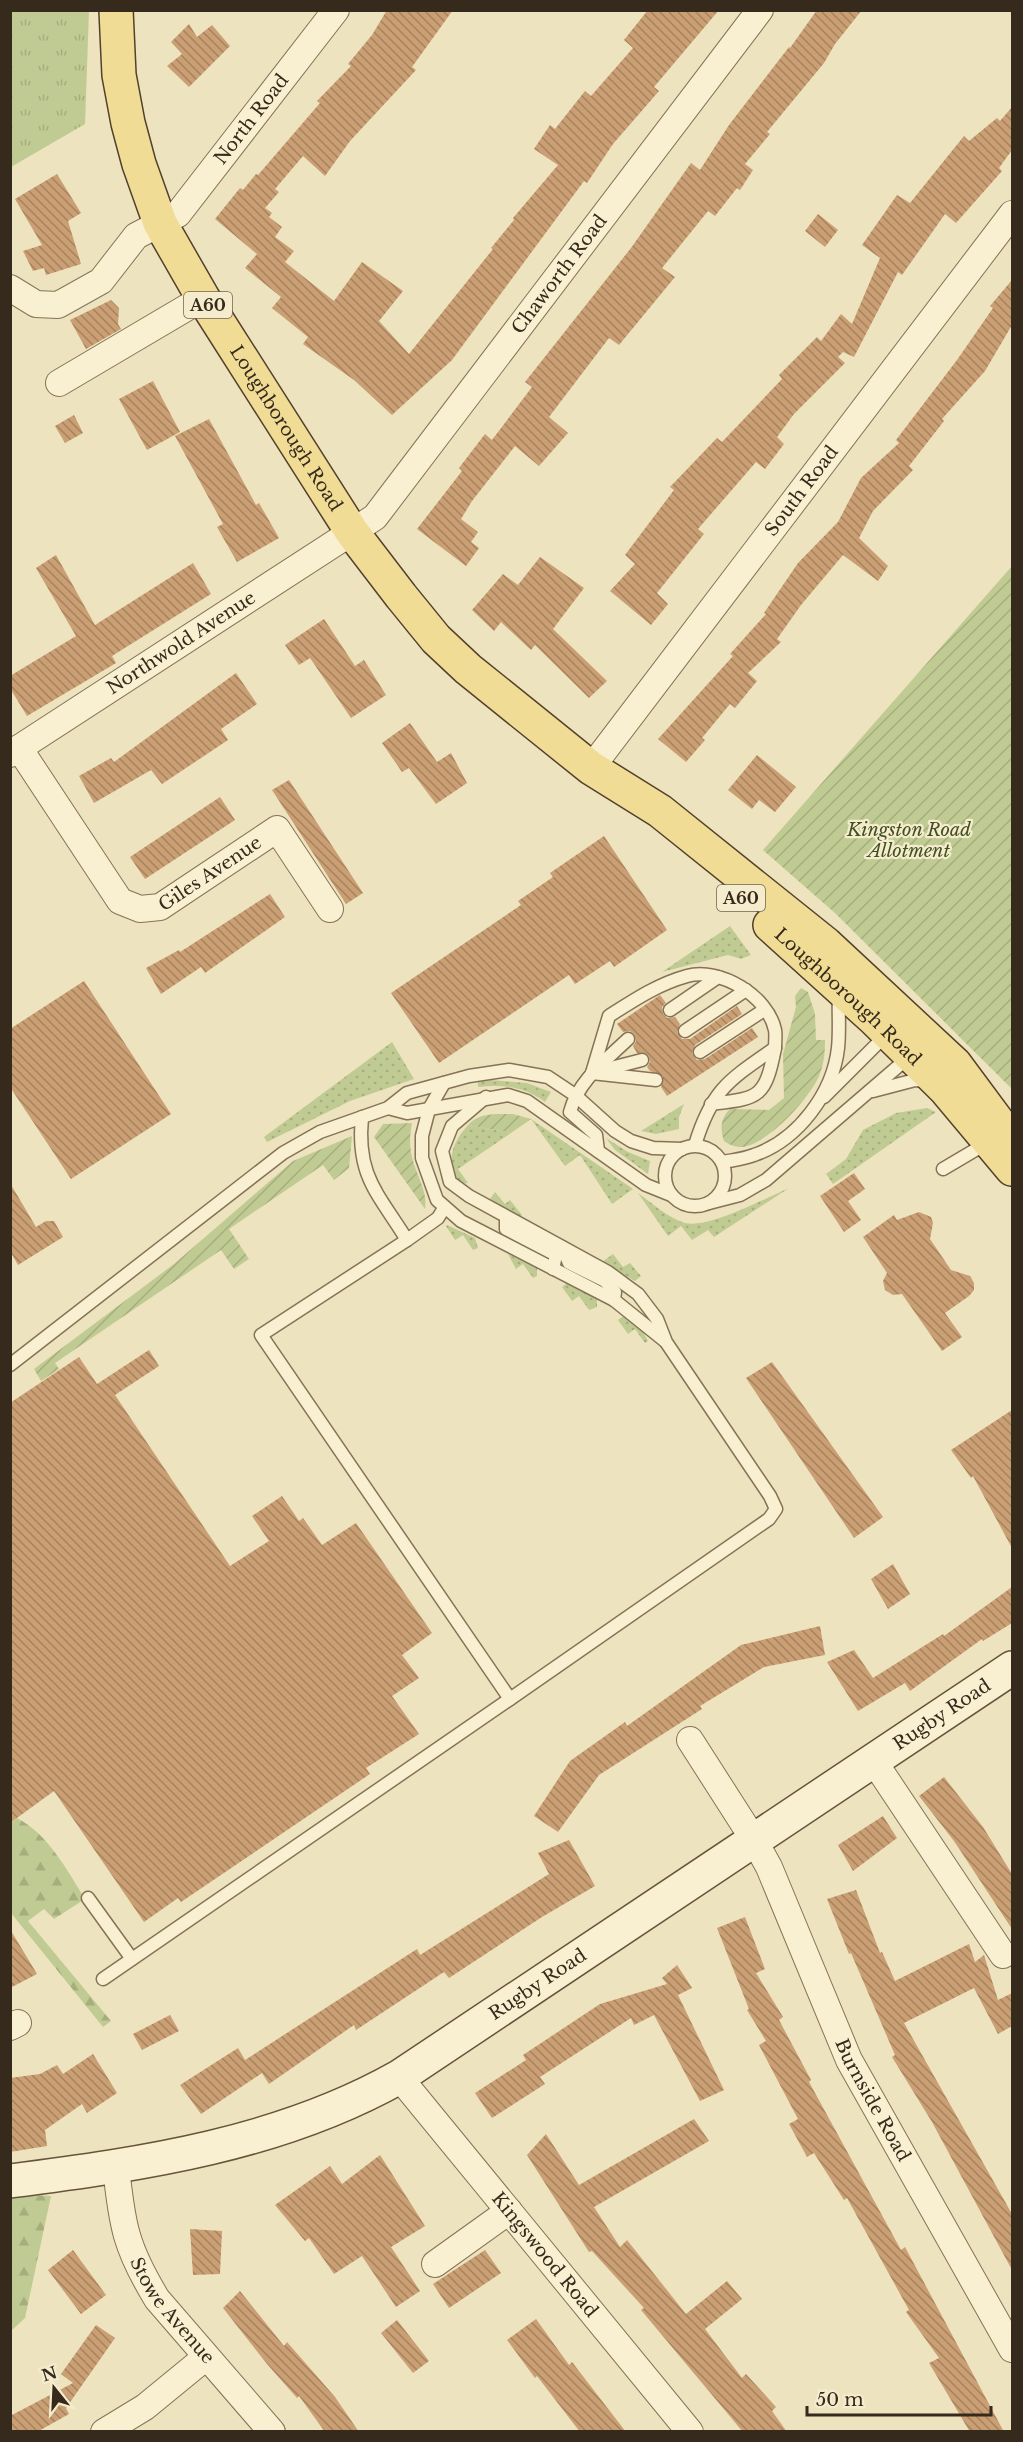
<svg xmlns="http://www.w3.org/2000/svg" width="1023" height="2442" font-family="'Libre Baskerville',serif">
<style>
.grass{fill:url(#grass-dots)}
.forest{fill:url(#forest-firs)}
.park{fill:url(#park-tufts)}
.garden{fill:url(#garden-furrows)}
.building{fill:url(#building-back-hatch)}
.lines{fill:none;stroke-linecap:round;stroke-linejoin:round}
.lane-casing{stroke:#857357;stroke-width:15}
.street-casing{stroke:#857357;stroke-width:28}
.secondary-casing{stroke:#67543b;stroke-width:36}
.primary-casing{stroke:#52412c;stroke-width:36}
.lane{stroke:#f8f0d1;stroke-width:12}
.street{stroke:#f8f0d1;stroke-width:26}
.secondary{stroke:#f8f0d1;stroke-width:33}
.primary{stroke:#f1dc95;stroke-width:33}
.labels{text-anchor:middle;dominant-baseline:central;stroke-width:4.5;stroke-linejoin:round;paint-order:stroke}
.shield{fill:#f5ecce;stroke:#6f6451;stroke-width:1.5}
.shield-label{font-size:16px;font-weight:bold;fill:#352a1c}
.street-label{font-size:18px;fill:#352a1c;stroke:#f5ecce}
.park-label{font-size:18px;font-style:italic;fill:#425122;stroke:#f5ecce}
</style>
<defs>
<pattern id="grass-dots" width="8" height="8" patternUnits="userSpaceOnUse" patternTransform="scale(1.5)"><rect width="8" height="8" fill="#c0cb93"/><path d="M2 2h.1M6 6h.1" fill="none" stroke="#a6ae7e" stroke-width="1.8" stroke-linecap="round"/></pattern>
<pattern id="forest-firs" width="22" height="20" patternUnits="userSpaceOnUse" patternTransform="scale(1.5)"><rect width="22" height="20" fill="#c0cb93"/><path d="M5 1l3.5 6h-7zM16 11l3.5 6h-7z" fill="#a6ae7e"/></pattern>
<pattern id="park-tufts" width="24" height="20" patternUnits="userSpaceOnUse" patternTransform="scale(1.5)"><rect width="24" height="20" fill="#c0cb93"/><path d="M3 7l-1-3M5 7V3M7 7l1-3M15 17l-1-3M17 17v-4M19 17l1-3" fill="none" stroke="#a6ae7e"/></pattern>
<pattern id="garden-furrows" width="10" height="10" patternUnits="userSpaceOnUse" patternTransform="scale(1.5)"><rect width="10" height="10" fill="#c0cb93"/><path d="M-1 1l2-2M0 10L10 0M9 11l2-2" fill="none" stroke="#a6ae7e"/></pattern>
<pattern id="building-back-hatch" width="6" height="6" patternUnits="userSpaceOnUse" patternTransform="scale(1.5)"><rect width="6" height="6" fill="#cb9f74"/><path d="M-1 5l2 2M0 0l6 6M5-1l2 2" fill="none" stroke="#a6825e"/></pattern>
</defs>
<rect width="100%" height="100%" fill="#ede3be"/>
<!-- grass -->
<g class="grass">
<path d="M730,926L751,955L741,959L728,955L662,972Z"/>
<path d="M392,1042L414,1079L350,1101L267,1142L264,1137Z"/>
<path d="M490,1080L527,1083L551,1092L545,1102C525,1087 504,1084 478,1087V1082Z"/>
<path d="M684,1104L679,1117V1129L656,1134L641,1131Z"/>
<path d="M927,1108L936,1112L833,1184L826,1174L846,1159L863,1130L896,1113Z"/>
<path d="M531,1119L633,1189L612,1204L580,1155L565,1166Z"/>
<path d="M468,1125L511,1133L458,1169L468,1183L461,1184C444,1163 452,1143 468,1125Z"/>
<path d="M606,1138L628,1152L650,1161L648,1174L615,1150Z"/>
<path d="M789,1188L714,1237L708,1230L692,1240L681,1226L668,1236L638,1193C652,1203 668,1218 685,1223C708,1229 766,1198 789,1188Z"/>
<path d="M495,1192L505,1204L510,1200L522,1215L520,1217L490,1199Z"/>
<path d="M447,1225L475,1238L478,1248L473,1250L463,1235L455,1240L446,1226Z"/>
<path d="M508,1254L537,1268V1276L533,1278L523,1264L516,1269Z"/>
<path d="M613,1254L623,1267L630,1263L641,1276L635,1281L602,1262Z"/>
<path d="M568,1282L597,1299V1307L589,1310L579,1296L572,1301L562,1287Z"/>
<path d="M624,1316L642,1330L648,1341L645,1343L635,1329L628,1334L618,1320Z"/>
</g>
<!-- forest -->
<g class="forest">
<path d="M17,1818C48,1834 67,1870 85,1899L54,1919L44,1909L28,1921L111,2021L103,2027L11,1913V1823Z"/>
<path d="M12,2194L51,2196L25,2318L11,2331Z"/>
</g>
<!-- park -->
<path class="park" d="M11,10L89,11L85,124L11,167Z"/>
<!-- garden -->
<g class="garden">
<path d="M1012,566V1089L835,913L763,850Z"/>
<path d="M801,988L808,992L815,1014L816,1040H825C825,1053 824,1064 819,1076C810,1098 767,1145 742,1147C735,1147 730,1145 724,1141C720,1129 720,1119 730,1109L769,1110L784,1098L783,1054L796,1007L795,996Z"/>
<path d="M513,1114L531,1119L511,1133L468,1125C479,1112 497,1114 513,1114Z"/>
<path d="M412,1123C410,1135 409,1145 412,1157C416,1175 428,1191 425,1209L374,1137L383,1124Z"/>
<path d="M352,1136L349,1168L334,1180L323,1165L229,1229L249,1259L234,1269L221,1250L55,1363L59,1369L41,1381L34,1369L174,1264L293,1161Z"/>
</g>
<!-- building -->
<g class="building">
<path d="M387,10H453L412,67L416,70L350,141L325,176L303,156L275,189L279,192L265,208L272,213L269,217L282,227L275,237L294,251L285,262L334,301L362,262L403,291L379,321L409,354L493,249L491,248L514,220L513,218L558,165L534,149L550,125L555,129L585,91L591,96L633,48L624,40L648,10H719L654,87L659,91L613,144L587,183L584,181L452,360L392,415L354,380L303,344L308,337L272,308L281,297L245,268L257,254L215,219L240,188L243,190L256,174L258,175L320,103L317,101L351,66L348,64L372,35Z"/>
<path d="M817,10H862L835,44L824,63L767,132L770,134L745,164L753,170L740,190L737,188L715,216L708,211L662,268L675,277L619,345L609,338L549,417L568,433L539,466L515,446L472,501L461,519L478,532L471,542L479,548L466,566L417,529L462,471L459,468L485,434L492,440L532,387L525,382L631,248L691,163L700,170L729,125L789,47L790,48Z"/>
<path d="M189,24L197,37L212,25L230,46L189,87L167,66L182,54L171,42Z"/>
<path d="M1012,107V150L999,168L1002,171L956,223L945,214L902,275L898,272L854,357L843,352L838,357L845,363L794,414L777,437L784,444L765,469L756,462L698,529L704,534L657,593L668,604L651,625L610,591L635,564L625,555L674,490L670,487L717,438L722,442L782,379L779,375L817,337L821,341L841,314L852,324L880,258L862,245L897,195L910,203L964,136L969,141L997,118L1000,121Z"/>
<path d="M57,174L81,213L68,221L81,264L46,275L44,268L33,271L23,251L42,245L15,199Z"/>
<path d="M818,214L838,230L825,247L805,231Z"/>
<path d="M1012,280V325L985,371L942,419L944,421L909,466L913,470L873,511L859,538L888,566L878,581L843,555L801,605L777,639L781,642L748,673L757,681L735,708L730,704L702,738L705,740L686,762L658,739L733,656L730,654L766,614L764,613L798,563L838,522L861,478L899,443L896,440L957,360L993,308L990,306Z"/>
<path d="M111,300L119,308L118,324L121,329L86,349L70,320Z"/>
<path d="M153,381L180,432L147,450L119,399Z"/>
<path d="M74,415L83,433L65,443L55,426Z"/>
<path d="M209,419L256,505L259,503L279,538L237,562L217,527L223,524L175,436Z"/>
<path d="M56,555L95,625L193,563L211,594L112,656L116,663L27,716L10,688V676L76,636L36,568Z"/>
<path d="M540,557L584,588L553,629L607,681L589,698L535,645L531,650L501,622L494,631L472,610L503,574L518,585Z"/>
<path d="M324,619L355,666L364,660L386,695L351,718L310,658L299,665L285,645Z"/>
<path d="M236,673L257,704L221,729L228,740L162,784L151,770L94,803L79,776L111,758L114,762Z"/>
<path d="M410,723L437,762L451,753L467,783L436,804L409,768L402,772L382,743Z"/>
<path d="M757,755L796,787L775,812L759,800L752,809L728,790Z"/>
<path d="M289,780L363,893L346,904L272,790Z"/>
<path d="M220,797L235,820L145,879L130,857Z"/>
<path d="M604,836L667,930L614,967L610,961L575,984L569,975L439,1063L391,993L521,905L518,901L553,877L550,873Z"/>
<path d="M270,894L285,917L205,973L201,967L161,994L146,968L179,950L180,952Z"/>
<path d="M84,981L171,1114L71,1179L10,1087V1029Z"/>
<path d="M660,995L666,1003L662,1007L663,1014L667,1018L675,1017L680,1024L677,1032L682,1039H690L737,1006L742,1014L695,1045L692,1053L697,1060L705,1059L752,1028L758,1037L667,1096L661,1087L663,1076L650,1071L647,1067L650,1062L648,1055L637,1053L633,1046L636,1041L634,1034L630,1031L623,1032L617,1024Z"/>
<path d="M854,1173L865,1189L848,1201L861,1220L844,1232L820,1196Z"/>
<path d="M10,1183L36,1227L46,1221H54L63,1237L18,1265L10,1251Z"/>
<path d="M919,1212L931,1217L933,1223L930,1239L951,1270L970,1276L974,1283V1290L969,1296L945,1313L962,1337L942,1351L902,1294L893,1295L885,1290L883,1281L887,1273L863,1237L894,1215L897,1220Z"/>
<path d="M149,1350L159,1366L115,1395L230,1566L269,1541L252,1516L282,1496L299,1521L303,1518L322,1545L356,1523L432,1633L402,1655L419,1678L392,1696L419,1734L366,1768L370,1774L181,1902L178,1898L144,1922L54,1791L10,1823V1403L79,1357L97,1384Z"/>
<path d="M772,1362L883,1517L854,1538L746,1378Z"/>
<path d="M1012,1410V1548L973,1476L971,1478L951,1450Z"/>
<path d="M893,1564L910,1594L888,1609L871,1579Z"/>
<path d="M1012,1587V1623L983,1641L982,1639L910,1691L905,1683L858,1711L827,1662L854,1650L873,1678L943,1634L944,1636Z"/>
<path d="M820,1626L825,1655L764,1667L700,1706L702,1709L599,1775L558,1832L534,1816L570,1761L625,1722L627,1726L741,1645Z"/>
<path d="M944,1777L983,1827L1012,1874V1929L954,1841L919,1796Z"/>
<path d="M883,1816L897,1838L853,1871L838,1845Z"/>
<path d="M569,1840L595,1886L542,1917L449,1978L444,1972L356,2030L354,2025L269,2084L262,2073L201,2114L180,2085L238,2048L245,2060L417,1949L420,1955L549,1874L538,1853Z"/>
<path d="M856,1890L880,1953L882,1952L895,1981L969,1944L975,1962L984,1955L998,2000L1012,1993V2026L998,2034L974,1988L904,2023L1012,2214V2270L932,2122L892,2057L895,2055L851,1953L849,1954L827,1899Z"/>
<path d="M745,1917L765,1969L756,1973L783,2017L779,2020L811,2080L809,2082L901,2250L905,2247L1004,2432H970L929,2363L939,2358L906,2312L909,2310L847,2198L844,2200L814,2153L807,2157L789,2124L798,2119L759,2045L766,2041L747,2010L749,2009L717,1928Z"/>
<path d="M10,1929L37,1974L10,1988Z"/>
<path d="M677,1965L692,1988L678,1995L724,2090L700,2101L654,2015L634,2025L631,2018L540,2077L545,2084L492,2118L475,2093L526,2060L523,2055L600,2004L667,1984L662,1978Z"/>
<path d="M170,2015L179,2031L142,2050L133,2034Z"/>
<path d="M93,2054L117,2093L87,2113L82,2104L45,2130L47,2146L10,2152V2078L40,2074L57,2065L63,2074Z"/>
<path d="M694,2119L709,2141L594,2207L620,2247L627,2240L686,2314L727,2281L742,2299L705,2329L742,2378L746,2374L776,2407L772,2411L787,2432H743L641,2310L644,2308L592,2251L589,2252L527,2155L546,2134L579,2185Z"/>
<path d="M380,2155L425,2226L391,2247L420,2291L396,2307L362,2256L334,2274L309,2238L305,2241L275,2205L330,2166L342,2184Z"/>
<path d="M190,2229L222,2231L220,2274L193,2275Z"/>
<path d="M73,2250L106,2295L81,2314L48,2270Z"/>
<path d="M485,2250L501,2273L449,2308L433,2284Z"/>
<path d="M240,2291L284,2346L287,2342L335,2397L359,2432H325L299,2396L297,2398L267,2364L223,2308Z"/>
<path d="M536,2319L569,2365L572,2362L626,2432H580L537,2376L535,2378L507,2340Z"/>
<path d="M397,2320L429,2361L413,2373L381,2333Z"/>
<path d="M96,2325L115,2338L66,2408L69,2414L37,2432H10V2416L73,2383L61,2374Z"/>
</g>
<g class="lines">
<!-- lane casing -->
<g class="lane-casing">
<g id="lane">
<path d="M670,1010L718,977"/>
<path d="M685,1031L746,990"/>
<path d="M700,1052L764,1010"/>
<path d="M599,1071L642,1060"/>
<path d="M592,1073L609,1016C634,1000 658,984 687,976C720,967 768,996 775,1030C776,1035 775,1043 775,1048C729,1080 712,1089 695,1145"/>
<path d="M592,1073L656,1080"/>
<path d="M444,1083L429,1109L422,1136V1158L437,1200L461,1221L614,1300L665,1341"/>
<path d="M873,1091L915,1080L929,1081"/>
<path d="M824,1097L888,1033"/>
<path d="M711,1104C759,1098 765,1099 775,1048"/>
<path d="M388,1108L407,1113L508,1095L527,1101L646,1185L671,1195"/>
<path d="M362,1117C356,1176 378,1193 407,1240"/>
<circle cx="695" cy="1176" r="30"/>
<path d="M598,1151L596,1135L570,1112C578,1081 605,1061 628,1039"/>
<path d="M723,1162C733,1160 744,1159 754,1155C798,1140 833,1093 838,1048C840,1030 838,1011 839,993"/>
<path d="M943,1169L987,1143"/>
<path d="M709,1203L740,1195L766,1180L909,1057"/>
<path d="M444,1208L438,1218L407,1240L261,1335L510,1699L769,1519L776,1509L770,1496L666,1342L657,1319L638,1294L627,1286L608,1272L469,1196L450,1182L442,1151L452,1126L486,1097"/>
<path d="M506,1217V1229L556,1255L553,1269"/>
<path d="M562,1247L569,1263L605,1281L615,1292L614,1300"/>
<path d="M10,1365L283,1153L320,1132L388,1108L407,1093L469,1076L509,1070L548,1077L575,1095L615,1131L631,1141L653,1148L682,1149"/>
<path d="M88,1898L132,1959"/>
<path d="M103,1979L510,1699"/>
</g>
</g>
<!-- street casing -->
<g class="street-casing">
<g id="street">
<path id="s1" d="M10,288L36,304L58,305L101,281L136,236L178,214L336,10"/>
<path d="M59,383L203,298"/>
<path id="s2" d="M19,748L120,901L140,909L160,907L277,829L330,909"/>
<path id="s3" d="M10,754L375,517L760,10"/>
<path id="s4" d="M591,768L1012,214"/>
<path id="s5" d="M690,1740L754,1840L769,1867L849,2060L1012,2349"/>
<path d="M873,1760L1003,1955"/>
<path d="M10,2027L18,2023"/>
<path id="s6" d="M399,2077L690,2432"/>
<path id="s7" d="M116,2167C122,2226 126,2248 157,2299L272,2432"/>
<path d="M435,2264L509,2211"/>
<path d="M104,2432L145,2407L206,2357"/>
</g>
</g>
<!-- secondary casing -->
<g class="secondary-casing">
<g id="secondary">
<path id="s8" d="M10,2181C144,2164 280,2144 399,2077L1012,1668"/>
</g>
</g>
<!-- primary casing -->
<g class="primary-casing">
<g id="primary">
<path id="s9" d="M116,10L119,75L128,123L139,164L160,223L203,298L352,532L401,596L436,639L468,669L591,768L660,811L826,944L955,1064L1012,1141"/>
<path id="s10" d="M770,925L874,1019L945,1089L1012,1169"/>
</g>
</g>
<!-- lane -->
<use href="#lane" class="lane"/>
<!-- street -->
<use href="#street" class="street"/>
<!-- secondary -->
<use href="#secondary" class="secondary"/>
<!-- primary -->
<use href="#primary" class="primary"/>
</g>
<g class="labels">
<!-- shield labels -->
<g class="shield">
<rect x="184" y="292" width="48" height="26" rx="4.5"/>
<rect x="717" y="885" width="48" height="26" rx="4.5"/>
</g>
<g class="shield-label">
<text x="208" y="305">A60</text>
<text x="741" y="898">A60</text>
</g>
<!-- street labels -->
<g class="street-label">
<text stroke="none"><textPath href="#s1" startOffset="326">North Road</textPath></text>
<text stroke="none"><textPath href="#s3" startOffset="740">Chaworth Road</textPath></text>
<text stroke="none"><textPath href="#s9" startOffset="460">Loughborough Road</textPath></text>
<text stroke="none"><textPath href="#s4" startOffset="348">South Road</textPath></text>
<text stroke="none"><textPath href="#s3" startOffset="204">Northwold Avenue</textPath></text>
<text stroke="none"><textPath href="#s2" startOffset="285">Giles Avenue</textPath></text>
<text stroke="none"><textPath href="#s10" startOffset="106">Loughborough Road</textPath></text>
<text stroke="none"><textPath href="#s8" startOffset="1058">Rugby Road</textPath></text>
<text stroke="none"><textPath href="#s8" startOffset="572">Rugby Road</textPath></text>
<text stroke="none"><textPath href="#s5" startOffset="405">Burnside Road</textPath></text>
<text stroke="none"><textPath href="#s6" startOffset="230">Kingswood Road</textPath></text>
<text stroke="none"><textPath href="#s7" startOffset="158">Stowe Avenue</textPath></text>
</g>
<!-- park labels -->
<g class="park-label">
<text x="909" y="830">Kingston Road<tspan x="909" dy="21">Allotment</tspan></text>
</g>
</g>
<!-- border -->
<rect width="1023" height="2442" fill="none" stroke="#352a1c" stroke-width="24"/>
<!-- north arrow -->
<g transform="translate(54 2388) rotate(342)" stroke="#f5ecce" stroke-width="4.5" paint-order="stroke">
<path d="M0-4.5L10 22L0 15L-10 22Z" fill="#352a1c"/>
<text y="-9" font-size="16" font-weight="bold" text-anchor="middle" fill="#352a1c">N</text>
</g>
<!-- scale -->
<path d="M807 2406v9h184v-9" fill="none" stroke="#352a1c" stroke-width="3"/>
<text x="816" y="2406" font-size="18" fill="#352a1c" stroke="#f5ecce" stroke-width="4.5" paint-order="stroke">50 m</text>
</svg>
